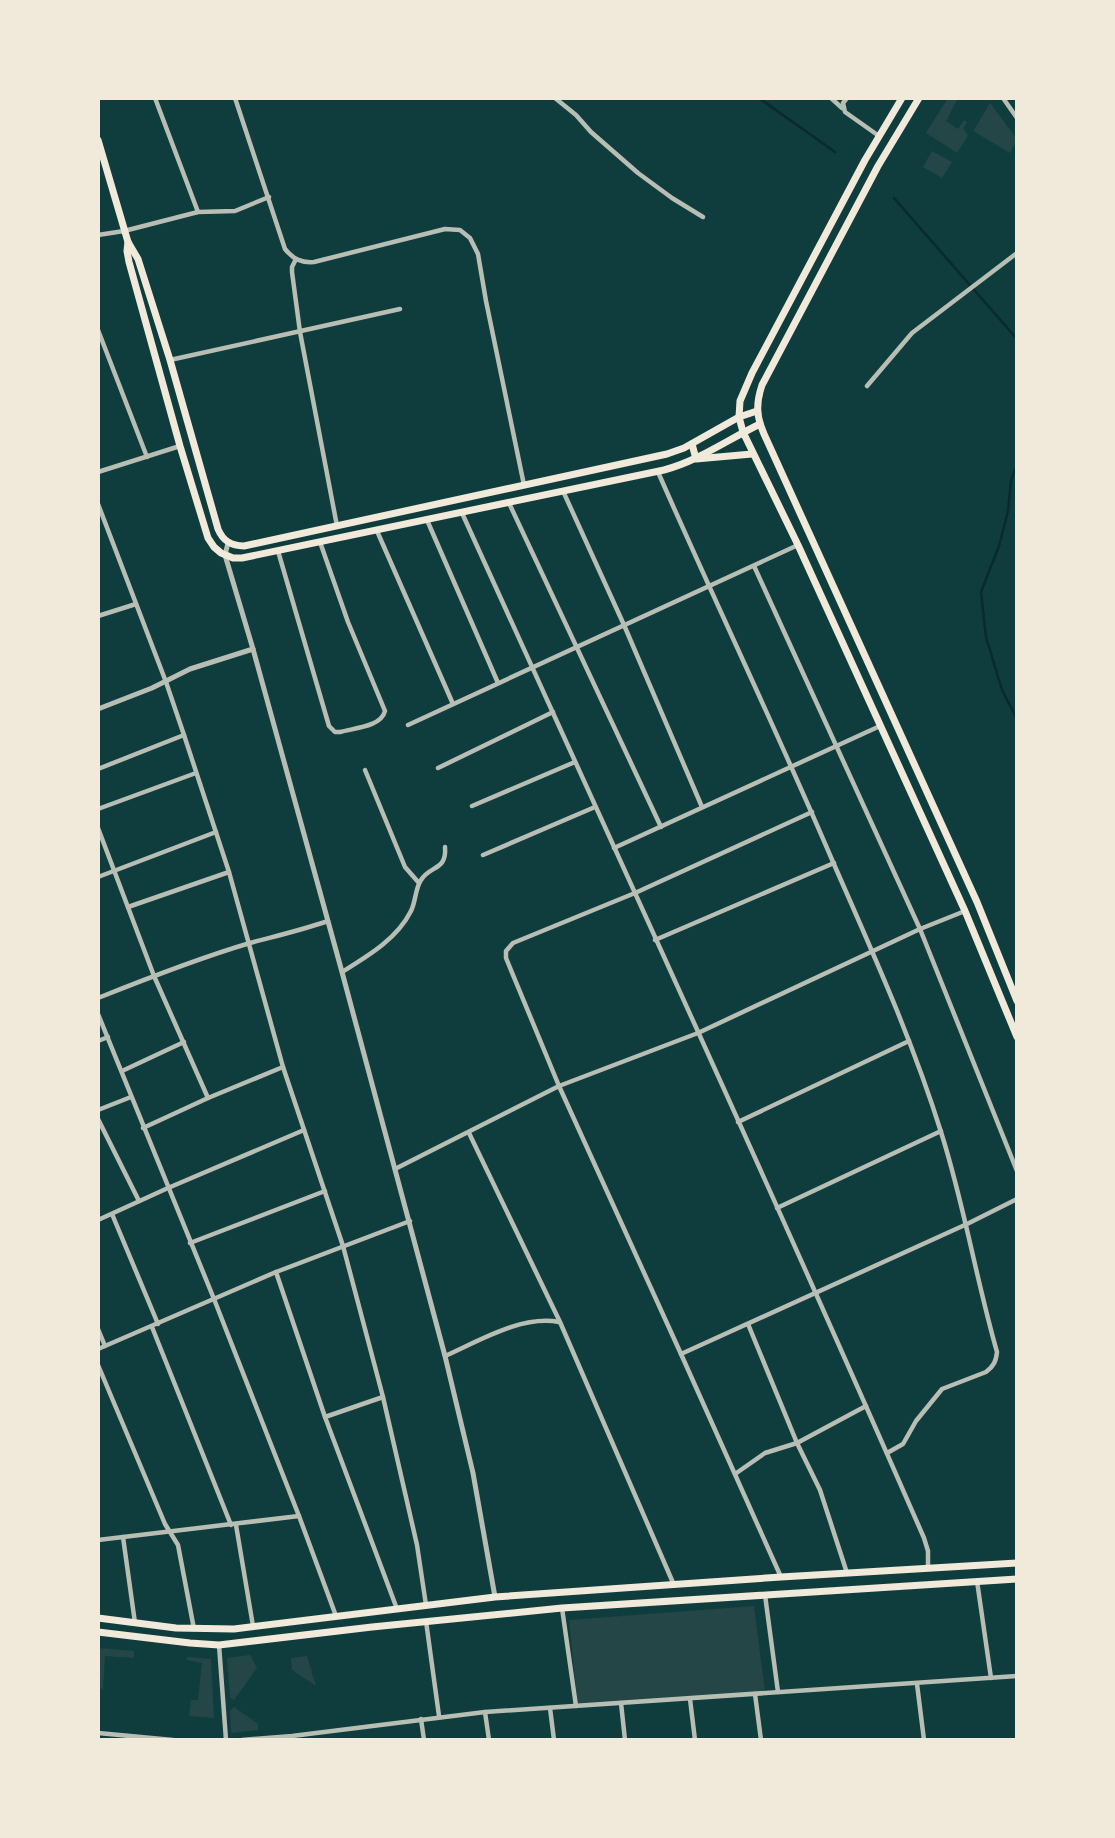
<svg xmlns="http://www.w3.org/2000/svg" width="1115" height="1838" font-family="'Fira Sans Condensed',sans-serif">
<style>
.green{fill:#244646}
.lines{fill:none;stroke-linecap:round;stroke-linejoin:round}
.stream{stroke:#0a2a2b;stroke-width:2.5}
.minor{stroke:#b8beb3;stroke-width:4.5}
.tertiary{stroke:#b8beb3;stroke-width:5}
.primary{stroke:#f1e9da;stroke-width:7}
</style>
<rect width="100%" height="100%" fill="#0f3d3e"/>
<!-- green -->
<g class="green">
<path d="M948,98H958L946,121L958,129L964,120L967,122L963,129L968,135L957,153L926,133Z"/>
<path d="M990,103L1017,139L1010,153L975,132L974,130Z"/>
<path d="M932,151L952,162L942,178L923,167Z"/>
<path d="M754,1606L765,1692L578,1707L569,1620Z"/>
<path d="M98,1648L134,1651V1658L105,1656L103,1689L99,1688L98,1693Z"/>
<path d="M250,1655L257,1668L234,1700L230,1698L227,1658Z"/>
<path d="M307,1656L316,1686L292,1670L291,1658Z"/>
<path d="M187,1657L211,1659L214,1718L189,1716L191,1700H198L202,1663L187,1660Z"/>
<path d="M234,1707L258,1724V1730L231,1733L230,1711Z"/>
</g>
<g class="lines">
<!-- stream -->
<g class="stream">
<path d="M759,98L835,152"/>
<path d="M894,198L1017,339"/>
<path d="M1017,466L1011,480L1008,511L999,546L981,592L986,637L1002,690L1017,719"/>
</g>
<!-- minor -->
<g class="minor">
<path d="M155,98L198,212"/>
<path d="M235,98L285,249C293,259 301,263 314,262L445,229L460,230L470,238L478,254L486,301L524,485"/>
<path d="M555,98L576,115L591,132L638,173L672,198L703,217"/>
<path d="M831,98L842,108"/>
<path d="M847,98L843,103L845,112L879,136"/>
<path d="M1003,98L1017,118"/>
<path d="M98,235L124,231L198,212L235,211L269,197"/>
<path d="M296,259L292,267V272L300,332L337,526"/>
<path d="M98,330L147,457"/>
<path d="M170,360L400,309"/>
<path d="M867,386L912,333L1017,253"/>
<path d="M98,472L180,446"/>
<path d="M658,472C715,602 777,731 833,862C872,951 912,1039 941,1132C964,1204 976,1279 997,1352C996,1361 994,1366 986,1372L942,1389L916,1421L903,1444L887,1453"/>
<path d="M563,491L624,625L702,807"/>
<path d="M509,503L661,827"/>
<path d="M98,504L166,682L184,735L229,872L283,1067L343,1246L383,1397L417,1545L426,1605"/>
<path d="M462,513C617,854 774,1195 924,1538L928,1551V1569"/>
<path d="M427,520L498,683"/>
<path d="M377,531L453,704"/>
<path d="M278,551L329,726L335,732H340C354,728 381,727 385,711L348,622L320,542"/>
<path d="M754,566L920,929L1017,1171"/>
<path d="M98,616L136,604"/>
<path d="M408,725L798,545"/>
<path d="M438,768L553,712"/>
<path d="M98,769L184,735"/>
<path d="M365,770L405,867L419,883"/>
<path d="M472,806L575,762"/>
<path d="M98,809L196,773"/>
<path d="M98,828L154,976L208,1098"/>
<path d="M614,848L880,726"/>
<path d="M483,855L595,807"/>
<path d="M98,877L216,832"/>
<path d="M128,907L229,872"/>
<path d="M655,940L834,863"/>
<path d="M342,972C368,956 397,939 411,911C416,901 415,889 421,880C430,865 447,871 445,847"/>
<path d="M98,998C148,978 199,958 250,943C276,936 302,930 328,921"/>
<path d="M98,1014L214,1299L299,1516L336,1616"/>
<path d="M98,1041L108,1037"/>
<path d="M122,1071L184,1042"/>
<path d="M98,1110L131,1097"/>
<path d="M98,1119L139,1201"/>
<path d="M738,1122L909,1041"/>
<path d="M143,1128L208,1098L283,1067"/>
<path d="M469,1133L560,1322L674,1585"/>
<path d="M395,1169L559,1086L698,1033L920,929L965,911"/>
<path d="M777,1208L941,1131"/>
<path d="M112,1214L158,1324"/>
<path d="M98,1220L168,1188L304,1130"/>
<path d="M190,1243L325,1191"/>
<path d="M276,1272L325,1417L397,1609"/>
<path d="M748,1324L797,1443L820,1490L847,1573"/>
<path d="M152,1327L231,1525"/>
<path d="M98,1329L105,1346"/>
<path d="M98,1349L276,1272L410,1221"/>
<path d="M681,1354L559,1086L506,958V951L513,943L635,893L812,812"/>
<path d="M445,1356C479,1341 521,1315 559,1322"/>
<path d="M98,1365L165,1524L178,1545L194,1629"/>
<path d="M325,1417L383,1397"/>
<path d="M735,1474L765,1453L797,1443L866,1406"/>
<path d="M236,1525L253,1626"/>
<path d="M123,1537L135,1623"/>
<path d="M98,1540L299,1516"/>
<path d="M781,1577L681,1354L967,1224L1017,1199"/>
<path d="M977,1581L991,1678"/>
<path d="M765,1595L778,1692"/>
<path d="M562,1608L576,1706"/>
<path d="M426,1621L439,1716"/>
<path d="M219,1645L226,1740"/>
<path d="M917,1684L924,1740"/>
<path d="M755,1694L761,1740"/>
<path d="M690,1699L695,1740"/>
<path d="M621,1703L625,1740"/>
<path d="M550,1708L554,1740"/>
<path d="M485,1712L489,1740"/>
<path d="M421,1719L424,1740"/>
<path d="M98,1733L173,1740"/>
<path d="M242,1740L292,1736L485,1712L1017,1676"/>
</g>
<!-- tertiary -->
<g class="tertiary">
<path d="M228,543L225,555L253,649L342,972L445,1356L473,1473L495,1597"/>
<path d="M98,709L152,688L190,669L253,649"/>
</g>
<!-- primary -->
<g class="primary">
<path d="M902,98L865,160L752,373L740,401L739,417L743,432L798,545L965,911L1017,1037"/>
<path d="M919,98L878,166L762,385C756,403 756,416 764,434L977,902L1017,1001"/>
<path d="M98,140L128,242L138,259L170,360L218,529C223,541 231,546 244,546L667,454L684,448L739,417L757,411"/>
<path d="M128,242L127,251L129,262L180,446L208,538L214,547L221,553L233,558H242L664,470C698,461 727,440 760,424"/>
<path d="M692,444L696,459L752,454"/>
<path d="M98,1618L176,1628L234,1629L495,1597L781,1577L1017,1563"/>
<path d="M98,1632L190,1643L219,1645L372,1627L562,1608L1017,1579"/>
</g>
</g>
<!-- border -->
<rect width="1115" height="1838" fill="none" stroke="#f1e9da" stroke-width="200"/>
</svg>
